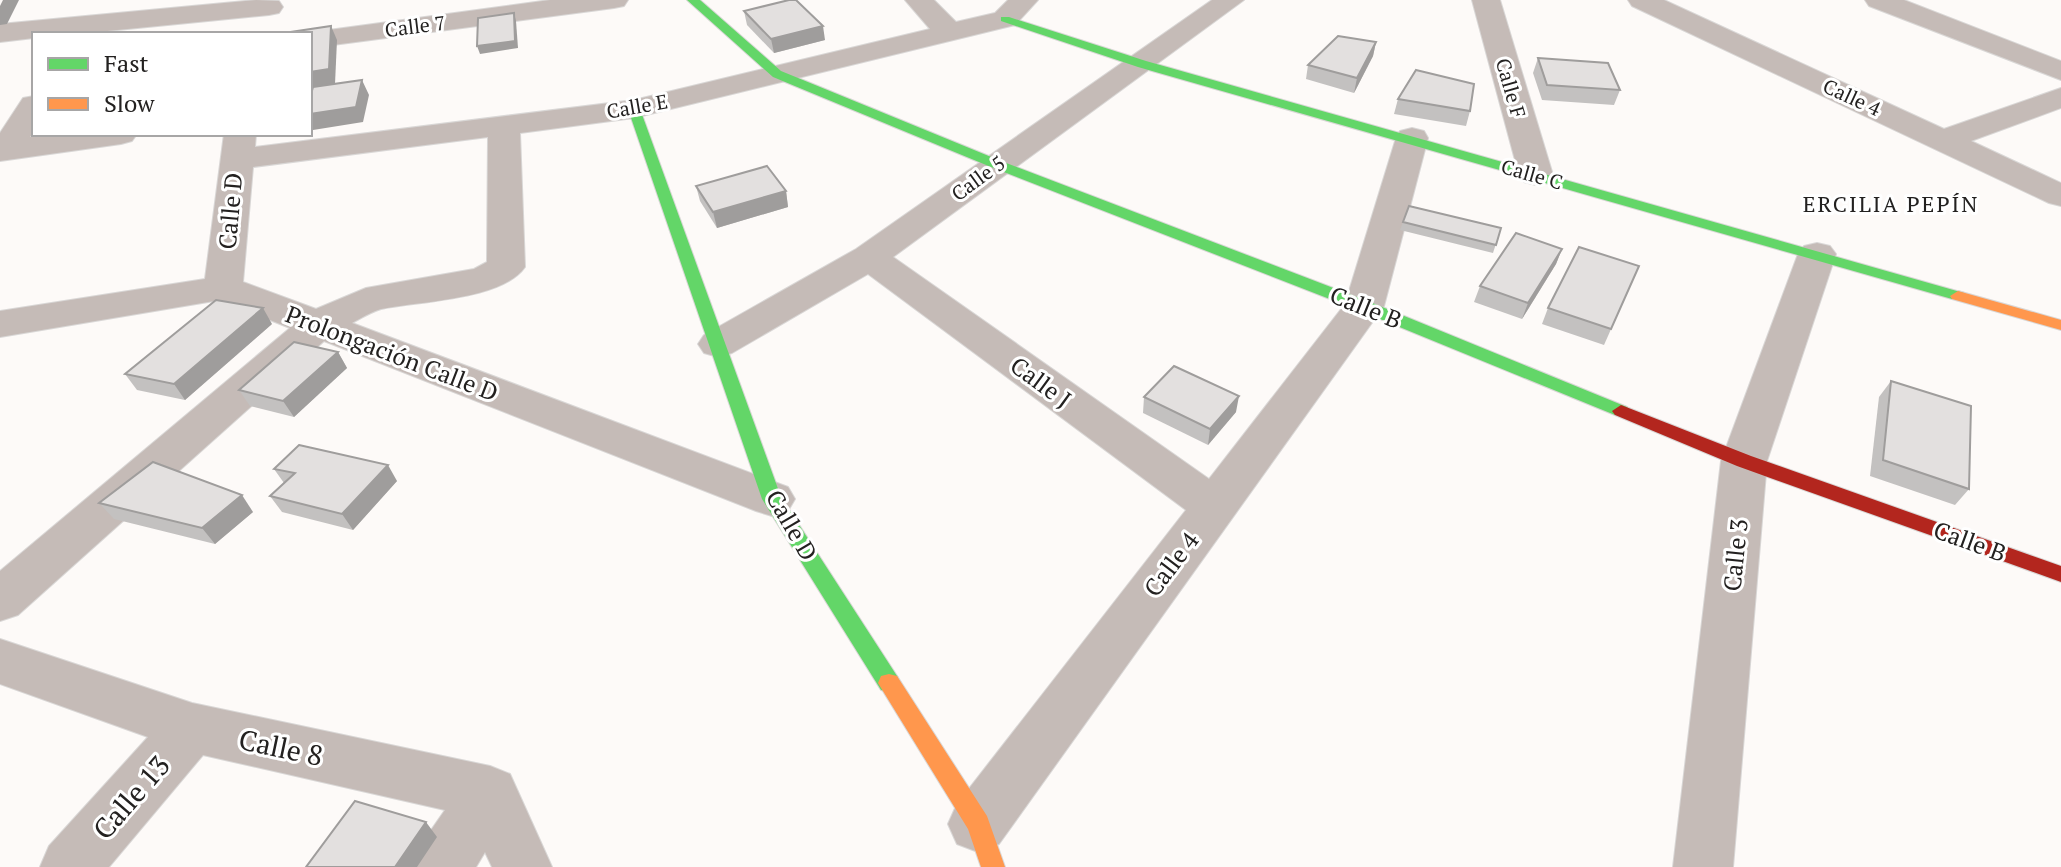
<svg xmlns="http://www.w3.org/2000/svg" width="2061" height="867" font-family="'PT Serif',serif">
<style>
.lines{fill:none;stroke-linecap:round;stroke-linejoin:round}
.street-casing{stroke:#d9d7d6;stroke-width:2}
.fast-casing{stroke:#d9d7d6;stroke-width:2}
.slow-casing{stroke:#d9d7d6;stroke-width:2}
.jam-casing{stroke:#d9d7d6;stroke-width:2}
.street{fill:#c5bbb7;fill-rule:evenodd}
.fast{fill:#63d668;fill-rule:evenodd}
.slow{fill:#ff974d;fill-rule:evenodd}
.jam{fill:#b3261e;fill-rule:evenodd}
.wall{fill:#c3c1c0}
.shaded-wall{fill:#9f9d9c}
.building{fill:#e3e0df;stroke:#9f9d9c;stroke-width:2}
.labels{text-anchor:middle;dominant-baseline:central;stroke-width:6;stroke-linejoin:round;paint-order:stroke}
.far-street-label{font-size:20px;fill:#232120;stroke:#fff}
.far-neighbourhood-label{font-size:22px;letter-spacing:2px;fill:#232120;stroke:#fff}
.street-label{font-size:24px;fill:#232120;stroke:#fff}
.near-street-label{font-size:28px;fill:#232120;stroke:#fff}
</style>
<rect width="100%" height="100%" fill="#fdfaf8"/>
<g class="lines">
<!-- street casing -->
<g class="street-casing">
<g id="street">
<path d="M256,0L279,1L283,7L279,13L269,15L77,34H34V38L0,42V24Z"/>
<path d="M550,0H628L624,6L614,8L310,48V34H299Z"/>
<path d="M905,0H934L956,22L995,13L1008,0H1038L1015,25L634,118L520,133L525,267C502,300 419,301 381,309C371,312 361,318 352,323L788,487L795,499L788,511L772,516L756,511L324,341L18,615L0,621V571L290,328L220,300L0,337V311L205,279L224,134H256L255,147L634,100L930,29ZM488,137L487,262L474,269L366,288L316,309L243,282L253,167Z"/>
<path d="M1212,0H1244L893,257L1209,479L1345,304L1396,138L1400,131L1412,128L1424,131L1428,138L1384,306L999,844L978,852L957,844L948,824L957,804L1186,510L868,274L732,353L718,357L704,353L698,344L704,335L856,249Z"/>
<path d="M1472,0H1500L1553,175L1548,182L1536,185L1524,182L1519,175Z"/>
<path d="M1628,0H1664L1944,129L2061,88V108L1971,141L2061,183V206L2049,203L1632,6Z"/>
<path d="M1865,0H1904L2061,61V80L1869,6Z"/>
<path d="M34,96V131L30,137L137,134L132,141L121,144L0,161V133L23,98Z"/>
<path d="M1817,243L1830,246L1836,254L1767,461L1733,867H1673L1721,461L1798,254L1804,246Z"/>
<path d="M0,639L192,703L490,766L510,774L552,867H492L485,852L476,867H411L420,846L445,810L203,755L109,867H40L49,846L148,737L0,684Z"/>
</g>
</g>
<!-- fast casing -->
<g class="fast-casing">
<g id="fast">
<path d="M687,0H700L781,71L1001,161L1370,302L1627,407L1630,411L1627,415H1615L1358,310L991,167L773,77Z"/>
<path d="M1001,17H1009L1146,61L1964,293L1966,296L1964,299H1952L1138,67L1001,21Z"/>
<path d="M634,105L640,109L781,497L897,676L900,683L897,690L889,692L881,690L762,499L628,109Z"/>
</g>
</g>
<!-- slow casing -->
<g class="slow-casing">
<g id="slow">
<path d="M1958,291L2061,320V330L1952,299L1950,296Z"/>
<path d="M889,674L897,676L987,816L1005,867H981L968,829L878,683L881,676Z"/>
</g>
</g>
<!-- jam casing -->
<g class="jam-casing">
<path id="jam" d="M1621,405L1751,456L2061,566V582L1737,466L1615,415L1612,411Z"/>
</g>
<!-- street -->
<use href="#street" class="street"/>
<!-- fast -->
<use href="#fast" class="fast"/>
<!-- slow -->
<use href="#slow" class="slow"/>
<!-- jam -->
<use href="#jam" class="jam"/>
</g>
<!-- wall -->
<g class="wall">
<path d="M744,11L825,40L774,53L747,25Z"/>
<path d="M1376,42L1373,56L1354,93L1306,79L1308,65Z"/>
<path d="M1538,58L1620,90L1614,105L1542,100L1533,73Z"/>
<path d="M1398,99L1470,111L1466,126L1394,114Z"/>
<path d="M696,186L786,191L788,207L717,228L700,201Z"/>
<path d="M1403,222L1501,228L1493,253L1400,230Z"/>
<path d="M1562,249L1556,264L1522,319L1474,302L1480,286Z"/>
<path d="M1639,266L1604,345L1542,324L1548,308Z"/>
<path d="M272,324L185,400L137,390L125,374Z"/>
<path d="M338,352L347,368L294,417L250,406L239,390Z"/>
<path d="M1891,381L1969,489L1955,505L1870,476L1879,397Z"/>
<path d="M1144,397L1236,412L1208,445L1143,413Z"/>
<path d="M274,469L397,481L353,530L282,512L270,496L284,483Z"/>
<path d="M99,503L253,512L215,544L114,519Z"/>
</g>
<!-- shaded-wall -->
<g class="shaded-wall">
<path d="M3,0H19L7,24L0,25V6Z"/>
<path d="M514,13L516,21L518,48L480,54L477,46Z"/>
<path d="M331,26L337,40L335,84L310,88V72Z"/>
<path d="M823,26L825,40L774,53L771,39Z"/>
<path d="M1376,42L1373,56L1354,93L1357,78Z"/>
<path d="M362,80L369,95L363,122L313,130L310,123V114Z"/>
<path d="M786,191L788,207L717,228L713,212Z"/>
<path d="M1562,249L1556,264L1522,319L1528,303Z"/>
<path d="M263,308L272,324L185,400L174,384Z"/>
<path d="M338,352L347,368L294,417L283,401Z"/>
<path d="M1239,396L1236,412L1208,445L1210,429Z"/>
<path d="M388,465L397,481L353,530L342,514Z"/>
<path d="M242,495L253,512L215,544L202,528Z"/>
<path d="M426,822L437,837L417,867H395Z"/>
</g>
<!-- building -->
<g class="building">
<path d="M789,0H796L823,26L771,39L744,11Z"/>
<path d="M514,13L515,41L477,46L478,18Z"/>
<path d="M331,26L329,69L310,72V34H277Z"/>
<path d="M1338,36L1376,42L1357,78L1308,65Z"/>
<path d="M1538,58L1608,63L1620,90L1547,85Z"/>
<path d="M1416,70L1474,84L1470,111L1398,99Z"/>
<path d="M362,80L356,107L310,114V98L313,87Z"/>
<path d="M767,166L786,191L713,212L696,186Z"/>
<path d="M1409,206L1501,228L1496,245L1403,222Z"/>
<path d="M1516,233L1562,249L1528,303L1480,286Z"/>
<path d="M1579,247L1639,266L1611,329L1548,308Z"/>
<path d="M216,300L263,308L174,384L125,374Z"/>
<path d="M294,342L338,352L283,401L239,390Z"/>
<path d="M1174,366L1239,396L1210,429L1144,397Z"/>
<path d="M1891,381L1971,406L1969,489L1883,460Z"/>
<path d="M299,445L388,465L342,514L270,496L295,473L274,469Z"/>
<path d="M153,462L242,495L202,528L99,503Z"/>
<path d="M355,801L426,822L395,867H306Z"/>
</g>
<g class="labels">
<!-- far-street labels -->
<g class="far-street-label">
<text transform="translate(415 26) rotate(-7)">Calle 7</text>
<text transform="translate(1511 88) rotate(74)">Calle F</text>
<text transform="translate(1852 97) rotate(25)">Calle 4</text>
<text transform="translate(637 106) rotate(-10)">Calle E</text>
<text transform="translate(1532 174) rotate(16)">Calle C</text>
<text transform="translate(978 178) rotate(-36)">Calle 5</text>
</g>
<!-- far-neighbourhood labels -->
<g class="far-neighbourhood-label">
<text x="1891" y="203">ERCILIA PEPÍN</text>
</g>
<!-- street labels -->
<g class="street-label">
<text transform="translate(230 211) rotate(-85)">Calle D</text>
<text transform="translate(1366 307) rotate(22)">Calle B</text>
<text transform="translate(392 353) rotate(21)">Prolongación Calle D</text>
<text transform="translate(1041 382) rotate(36)">Calle J</text>
<text transform="translate(792 525) rotate(60)">Calle D</text>
<text transform="translate(1970 541) rotate(20)">Calle B</text>
<text transform="translate(1735 555) rotate(-84)">Calle 3</text>
<text transform="translate(1171 564) rotate(-53)">Calle 4</text>
</g>
<!-- near-street labels -->
<g class="near-street-label">
<text transform="translate(281 747) rotate(12)">Calle 8</text>
<text transform="translate(131 797) rotate(-49)">Calle 13</text>
</g>
</g>
<!-- legend -->
<rect x="32" y="32" width="280" height="104" fill="#ffffff" stroke="#a7a6a6" stroke-width="2"/>
<rect x="48" y="58" width="40" height="12" fill="#63d668" stroke="#a7a6a6" stroke-width="2"/>
<text x="104" y="72" font-size="24" fill="#232120">Fast</text>
<rect x="48" y="98" width="40" height="12" fill="#ff974d" stroke="#a7a6a6" stroke-width="2"/>
<text x="104" y="112" font-size="24" fill="#232120">Slow</text>
</svg>
